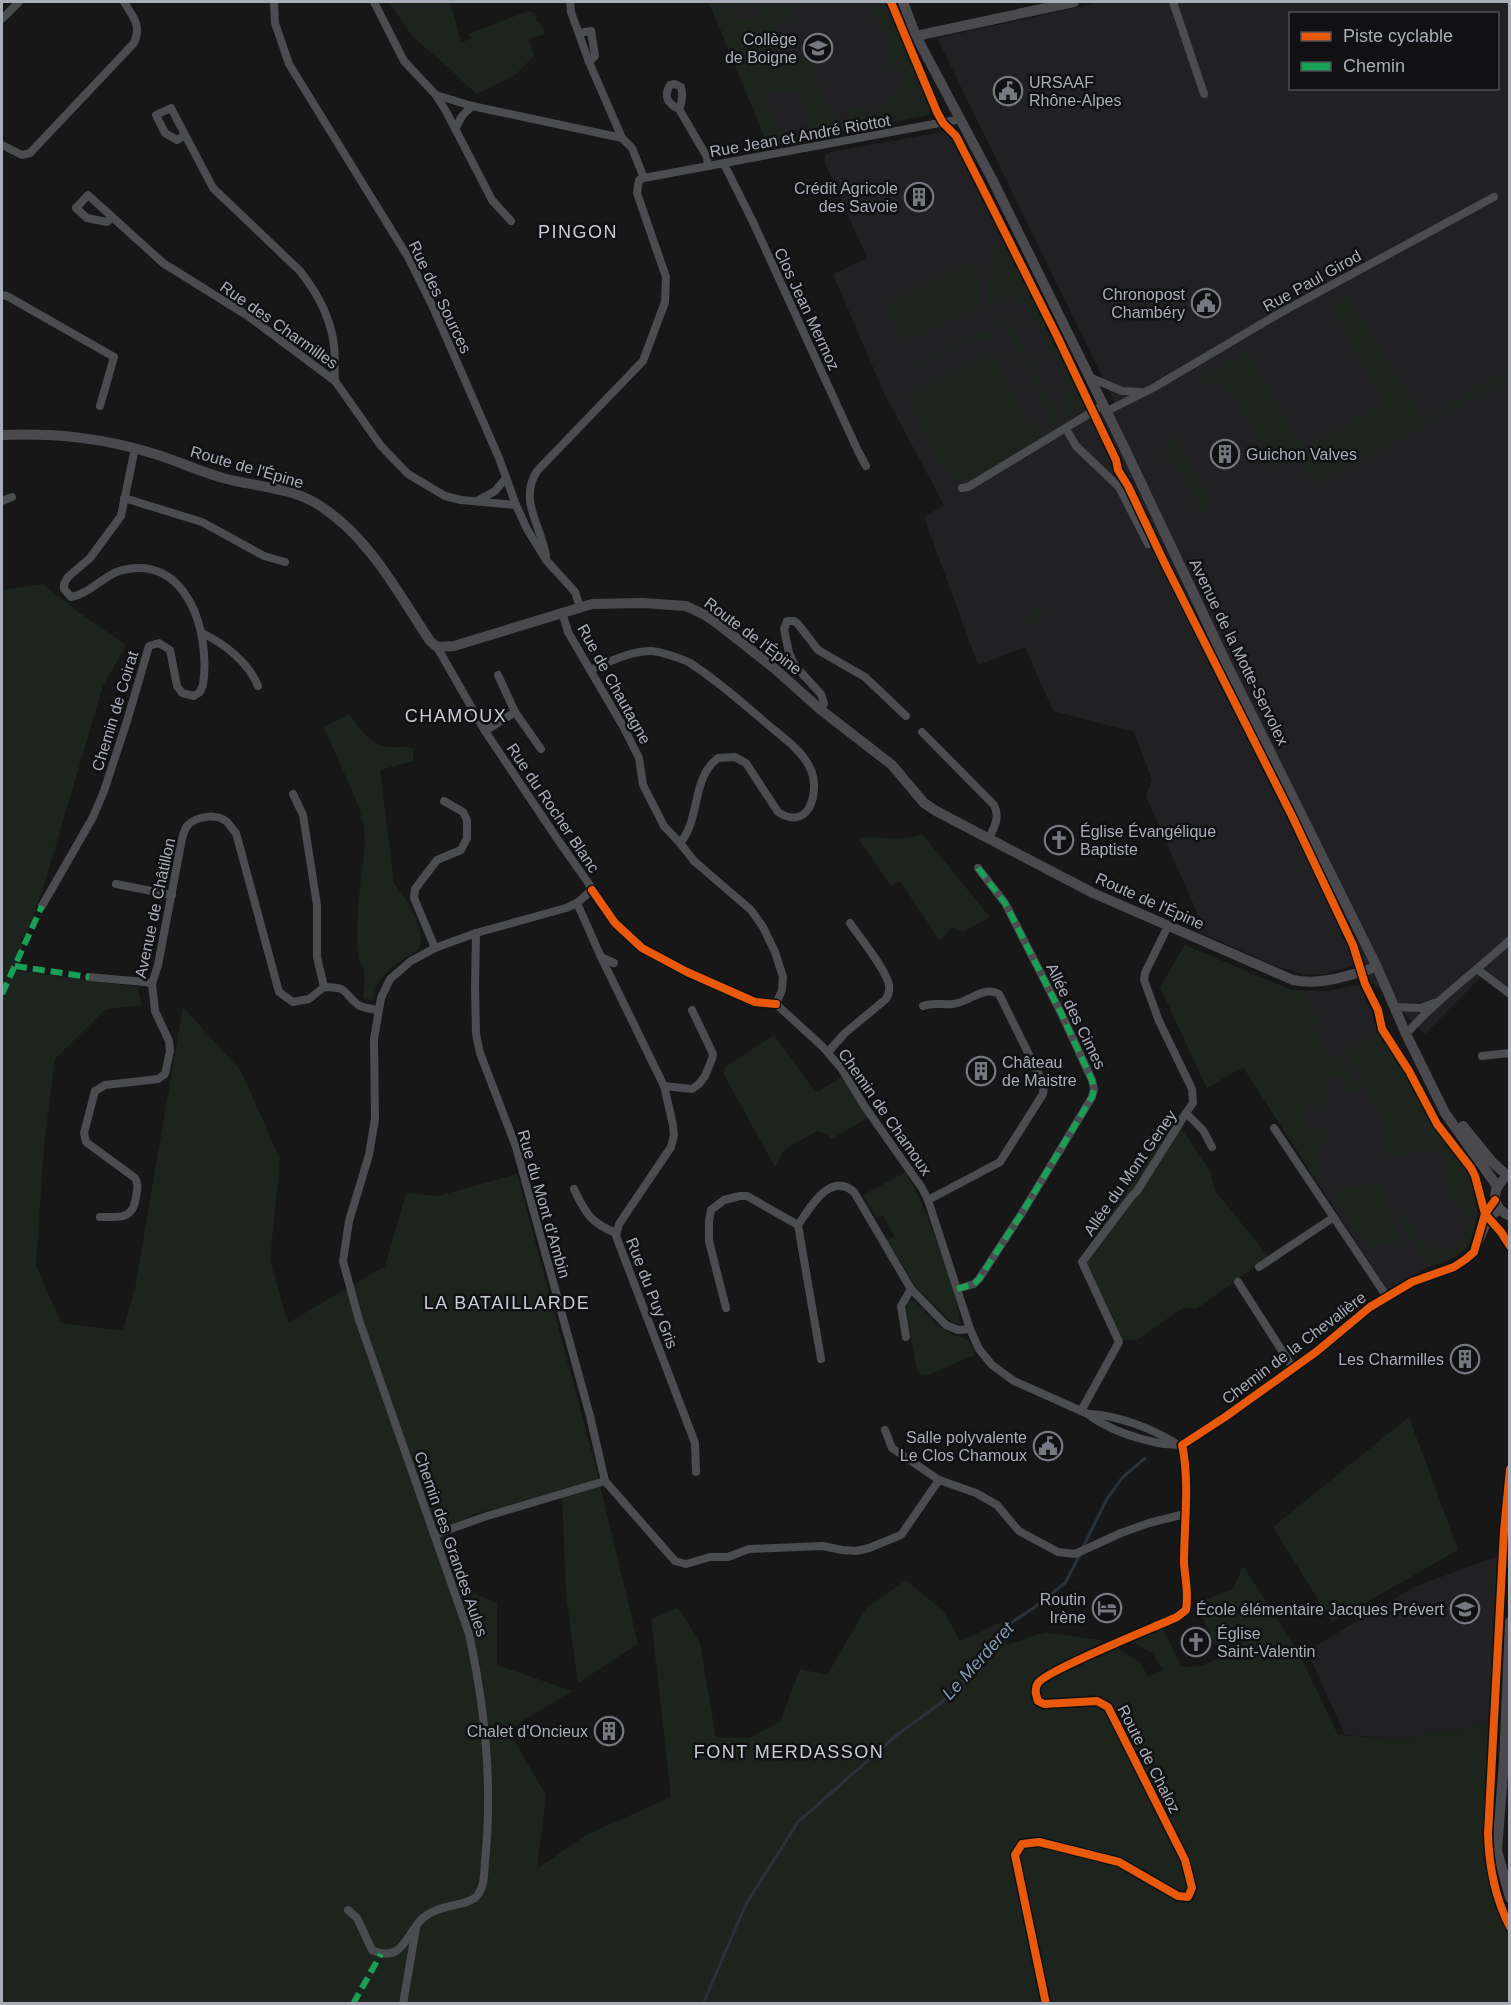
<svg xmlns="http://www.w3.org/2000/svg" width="1511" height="2005" font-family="Helvetica,sans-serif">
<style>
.built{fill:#212123;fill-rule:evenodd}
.green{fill:#1d241e}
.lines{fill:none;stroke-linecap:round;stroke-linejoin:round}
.stream{stroke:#2a3239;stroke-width:3}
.street{stroke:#4b4c50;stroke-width:8}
.secondary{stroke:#4a4a4e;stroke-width:10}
.quiet{stroke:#1a9f57;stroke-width:6;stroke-dasharray:12 6;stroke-linecap:butt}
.cycleway-casing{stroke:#111113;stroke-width:11}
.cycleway{stroke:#e8590c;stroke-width:8}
.labels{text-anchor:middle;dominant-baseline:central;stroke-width:5;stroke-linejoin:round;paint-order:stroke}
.poi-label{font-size:16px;fill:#a8adb8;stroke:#111113;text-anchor:end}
.street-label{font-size:16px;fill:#a8adb8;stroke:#111113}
.neighbourhood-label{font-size:18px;letter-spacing:1.5px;fill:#c9ccd4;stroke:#111113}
.water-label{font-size:18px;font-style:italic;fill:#7f9bb3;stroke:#111113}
</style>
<rect width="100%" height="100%" fill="#171717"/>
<!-- built -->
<g class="built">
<path d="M709,2H888L932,110L927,115L773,145L766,141Z"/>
<path d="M1103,2H1509V997L1481,977L1425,1034L1354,965L1326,974H1303L1276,966L1194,930L1198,915L1146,796L1152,780L1134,732L1053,711L1025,647L978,665L924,517L944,505L884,393L833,274L867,258L825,163V155L831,152L947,131L953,136L1092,421L1117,407L937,38ZM1290,14H1498V88H1290Z"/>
<path d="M1185,945L1291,990L1329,991L1360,984L1374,1016L1379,1033L1411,1082L1436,1126L1464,1163L1469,1175L1478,1211L1467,1247L1457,1256L1428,1267L1387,1290L1243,1067L1207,1088L1160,987Z"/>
<path d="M1501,1555L1490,1724L1400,1739L1345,1735L1307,1651L1416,1586Z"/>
</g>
<!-- green -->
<g class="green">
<path d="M389,2H450L461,42L471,39L469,34L528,11L535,13L536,20L543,26L545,34L529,39L534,56L515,75L476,94L449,68L411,35Z"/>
<path d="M709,2H736L740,21L761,16L760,10L763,6L758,2H772L779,10L785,14L779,2H791L796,24H792L786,15L766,37L770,51L789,66L800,50L802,59L813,57L821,102L828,105L845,131L816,136L806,115L801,93L782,91L767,94L774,132L789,130L805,139L773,145L766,141Z"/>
<path d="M873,2H888L932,110L927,115L856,129L847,115L848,110L856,106L860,109L867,117L897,91L906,77L888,66C885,57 887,55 888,47C889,33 883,26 874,17Z"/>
<path d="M1005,244L1080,395L1078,409L1068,418C1063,411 1068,404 1065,396L1071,393L1025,300L1016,304L1011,295L989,306L988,303L991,254L994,250Z"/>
<path d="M965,264L972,266L979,282L978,306L908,340L902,338L887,309L889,302Z"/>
<path d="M1347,296L1424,419L1507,371L1509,361V379L1314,485L1301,460L1292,465L1289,461L1276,468L1238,404L1222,384L1202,381L1199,379L1247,352L1304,450L1384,402L1330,306Z"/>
<path d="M1010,315L1015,316L1009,320L1029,361L1034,359V361L1020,368L1019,367L1024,363L1004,322L997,325L998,321Z"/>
<path d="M989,329L993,336L992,339L987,341L981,336L916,367L912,360L919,363L953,346L951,340L957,344Z"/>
<path d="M993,352L1028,425L1035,422L1046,432L976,478C969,479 963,481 957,479C937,470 917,416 907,395Z"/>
<path d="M1034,371L1050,402L1057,401L1055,411L1058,425L1055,426L1044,418L1050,415L1029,373Z"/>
<path d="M1175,437L1212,505L1198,513L1194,512L1200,507L1173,459L1167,462C1163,453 1165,442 1175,437Z"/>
<path d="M43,584L78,612L126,645L103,686L44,885L15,970L137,987L142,1005L106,1009L55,1059L44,1145L36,1265L61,1323L123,1331L135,1288L183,1007L241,1071L280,1159L270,1260L288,1323L385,1266L406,1193L438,1196L517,1174L597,1472L638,1644L578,1683L566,1595L562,1490L469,1516L446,1535L474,1593L497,1603V1665L572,1691L508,1730L546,1795L537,1869L586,1835L671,1797L651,1619L678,1607L700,1643L716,1738H749L780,1722L800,1669L827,1675L866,1608L906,1580L944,1612L960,1641L1006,1620L1007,1645L1045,1632L1106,1641L1141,1663L1148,1677L1163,1670L1152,1653L1136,1644L1133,1639L1162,1627L1181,1666C1200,1669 1207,1664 1223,1655L1222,1652L1218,1651L1196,1603L1233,1589L1243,1566L1298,1651L1338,1735L1400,1739L1490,1724L1483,1833L1484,1859L1494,1899L1509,1933V2003H2V590Z"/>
<path d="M1042,605L1040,620L1030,625L1026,616L1027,614Z"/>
<path d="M349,714C359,728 370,745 389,747C397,748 406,745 413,749V761L380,770L394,884C405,894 430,938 417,950C408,958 395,962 387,972C383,976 378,982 376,987C374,993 376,995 372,1000L365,999L363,997L365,982L364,970L359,959L357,942L358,904L365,844L364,828L359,807L324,727Z"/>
<path d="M922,834L990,917L963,932L952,927L940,941L900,881L891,886L858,838C884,835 896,843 922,834Z"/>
<path d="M1185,945L1291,990L1304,991L1319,1022L1312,1026L1331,1058L1337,1055L1341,1057L1360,1090L1346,1093L1344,1077L1325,1079L1329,1111L1324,1112L1323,1105L1303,1107L1306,1129L1326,1127C1330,1143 1319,1141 1315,1152L1319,1185L1243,1067L1207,1088L1160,987Z"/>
<path d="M1379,1033C1389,1049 1401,1065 1411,1082C1420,1097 1427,1112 1436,1126C1444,1139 1455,1150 1463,1163C1478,1186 1485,1238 1458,1255C1449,1261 1437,1264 1428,1267L1415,1244L1404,1231L1397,1215L1406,1213C1411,1229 1422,1252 1442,1250C1448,1250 1453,1248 1458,1243C1463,1238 1468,1230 1469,1223C1471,1204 1455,1204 1449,1195C1444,1186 1445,1164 1443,1154L1428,1151L1386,1156L1382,1123L1378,1112L1344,1050Z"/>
<path d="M774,1035L811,1086L818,1092L842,1076L867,1118L832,1139L825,1133L817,1131L790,1146L782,1153L775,1167L724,1075L725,1067Z"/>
<path d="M1175,1119L1210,1171L1215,1191L1269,1257L1196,1309L1184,1307L1137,1340H1115L1078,1262Z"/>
<path d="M906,1172C922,1200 932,1229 943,1259C950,1280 958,1300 960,1322L959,1324L951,1321L915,1286L887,1240L894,1236L883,1215L876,1218L863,1195Z"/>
<path d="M1383,1183L1392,1223L1403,1245L1378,1242L1377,1249C1358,1241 1347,1215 1336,1199L1333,1192L1336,1189Z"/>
<path d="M908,1300L915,1302C925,1310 933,1321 943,1329C957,1341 969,1331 975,1355L928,1375L921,1374L917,1371L906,1309Z"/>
<path d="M1409,1417L1458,1550L1332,1622L1273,1527Z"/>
</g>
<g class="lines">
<!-- stream -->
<g class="stream">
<path d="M1082,1549L1107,1499L1122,1478L1145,1458"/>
<path d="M703,2004L746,1904L798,1822L898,1734L942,1702L977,1667L989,1644L1005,1627L1035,1607L1065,1583L1080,1555"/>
</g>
<!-- street -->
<g class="street">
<path d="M274,2L275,23L289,64L408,257L432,305L499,458L516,505L527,529L546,560L575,592L580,607"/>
<path d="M374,2L404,61L436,95L447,113L492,200L511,221"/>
<path d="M1173,2L1204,94"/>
<path d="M2,19L19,2"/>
<path d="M579,33L591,31L595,56L589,62"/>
<path d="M436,95L472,106L622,138"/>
<path d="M679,109C668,104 663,97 670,85L675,84L681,87C683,95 683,101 679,109L707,157L708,166"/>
<path d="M455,129L462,116L472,106"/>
<path d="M184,136L177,140L165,133L156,115L171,108L213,188L300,271C315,290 329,315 333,339C336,352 334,368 335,381"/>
<path d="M2,145L22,155L30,153L134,43C142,25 133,17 124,2"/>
<path d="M724,164L753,222L858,451L866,466"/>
<path d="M644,178L961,119"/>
<path d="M112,217L107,222L87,218L76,208L88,195L163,263L248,316L335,381L381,446L408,474L445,496L461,500L516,505"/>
<path d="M2,295L7,296L114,357L100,406"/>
<path d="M1089,377L1122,391L1142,392"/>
<path d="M1105,412L1153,388L1280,313L1494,197"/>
<path d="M1066,429L1076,446L1119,487L1148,544"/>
<path d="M962,488L968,487L1102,406"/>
<path d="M124,498L202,522L264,556L285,562"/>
<path d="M2,501L12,497"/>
<path d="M477,501L495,491L506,478"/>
<path d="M546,556C542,527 518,501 537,471L643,361L665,302L666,277L637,193L639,180L644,178L632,148L622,138L589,62L571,12L570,2"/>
<path d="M562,612L568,632L624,728L639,758L643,785L664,826L680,843L694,861L751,910L763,927L775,952L783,977L782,990L776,1004"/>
<path d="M202,633C225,644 248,662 258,686"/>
<path d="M437,647L485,731L556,837L622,931L642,948L687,972L755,1002L776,1004L822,1046L841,1068L865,1107L922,1188L928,1200L970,1329L979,1349L992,1365L1014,1381L1088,1414C1107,1429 1135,1438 1158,1443C1166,1445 1174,1444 1182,1445"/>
<path d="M590,670C609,662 630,651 651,651C659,651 683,659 690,663C717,680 741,702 766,723C781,736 802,750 810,768C816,779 815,797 809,808C801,821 789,819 778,812L746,763L735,757L718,758C691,778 701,819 680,843"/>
<path d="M498,675L515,712L541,749"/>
<path d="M821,710L824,704L821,694L795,666L789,653L784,629L787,621H794L798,624L818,650L865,677L906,716"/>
<path d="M485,731L515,712"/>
<path d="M922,732L994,805C1000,817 995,826 989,838"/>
<path d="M293,794L303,815L317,905V957L324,987"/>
<path d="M116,884L172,895"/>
<path d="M577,903L601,957L664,1086L673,1125L674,1135L671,1147L619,1224L616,1236L695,1443L696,1472"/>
<path d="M42,906L93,817L104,791L127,721L149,646L159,643L170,650L177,686L182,693L194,696L200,692L203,685C211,633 187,551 119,571C102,577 89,594 71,597L64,589V584L68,577L90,558L121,516L135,448"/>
<path d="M1168,926L1145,973L1144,980L1159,1021L1192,1089L1193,1103L1186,1113"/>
<path d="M476,933L475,987L476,1034L480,1053L516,1147L590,1416L605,1481L675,1561L686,1564L710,1557H728L749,1549L823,1546L842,1550L856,1551L869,1548L901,1535L939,1480L976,1493L997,1505L1019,1531L1058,1552L1075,1554L1121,1533L1149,1523L1185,1514"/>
<path d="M435,948L414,898L415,889L437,860L461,850L467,838V820L463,812L444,801"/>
<path d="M601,957L614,963"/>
<path d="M1477,969L1510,994"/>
<path d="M89,977L145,982L152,984"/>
<path d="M923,1006C934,1002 941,1005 952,1004C969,1003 983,985 999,994L1044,1085L1043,1094L1000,1162L928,1200"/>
<path d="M1394,1007L1421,1008L1434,1003"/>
<path d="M1406,1034C1437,999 1475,972 1510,940"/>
<path d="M828,1052L845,1033L886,999C889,994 890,991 889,985C886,969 860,938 850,923"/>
<path d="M1482,1056L1510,1053"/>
<path d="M664,1086L692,1089L699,1084L705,1076L712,1059L713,1054L692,1010"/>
<path d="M1274,1128L1387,1297"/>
<path d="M574,1189C585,1213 591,1223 616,1233"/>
<path d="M100,1217C120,1217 133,1220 136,1197C137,1190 139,1185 135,1178L86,1142L84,1133L95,1091L105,1085L158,1079L165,1074L170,1051L169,1041L155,1011L152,984L158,965L181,844C182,838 184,831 187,826C196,816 216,813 227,822C230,825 233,830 236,833L279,992L293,1002L309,999L324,987C349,987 342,992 358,1005C363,1008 372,1009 378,1010"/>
<path d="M798,1225L821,1359"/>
<path d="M1482,1225L1485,1214L1495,1200"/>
<path d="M1259,1267L1334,1217"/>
<path d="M1238,1282L1293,1368"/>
<path d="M957,1289L974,1284L979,1279L1022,1213L1092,1097L1094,1089L1092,1080L1061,1013L1005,903L978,868"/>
<path d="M726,1308L709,1241V1221L711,1210L724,1200L740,1196H747L798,1225C810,1208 830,1171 854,1192L911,1289L946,1325L958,1330L970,1329"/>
<path d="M906,1337L901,1306L911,1289"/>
<path d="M1081,1411L1119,1342L1082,1262L1131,1197L1137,1191L1186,1113L1203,1130L1212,1147"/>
<path d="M1088,1414C1117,1415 1151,1428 1175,1443"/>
<path d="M885,1430L892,1448L939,1480"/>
<path d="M1182,1445L1225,1417L1316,1352L1370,1307L1412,1282L1454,1267L1466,1259L1474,1252L1489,1219L1499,1210"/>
<path d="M434,1535L484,1517L605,1481"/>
<path d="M348,1910L357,1918L372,1950C401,1963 405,1938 420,1921C436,1903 468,1907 477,1896C485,1886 484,1873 485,1861C493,1785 485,1708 469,1634L359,1320L343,1261L349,1221L369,1155L375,1119L374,1039L381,998L390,979L411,961L435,948L476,933L566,908L577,903L592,890"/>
<path d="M403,2004L416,1928"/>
<path d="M1046,2004L1015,1855L1022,1844L1039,1842L1119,1862L1178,1896L1188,1897L1192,1888L1185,1860L1108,1707L1097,1701L1044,1704L1038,1701C1032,1686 1039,1681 1050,1673L1177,1617L1186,1610C1189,1594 1185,1578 1184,1563C1184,1527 1190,1480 1182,1445"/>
</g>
<!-- secondary -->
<g class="secondary">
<path d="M903,2L916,36L992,179L1124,447L1231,673L1377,967L1406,1034L1445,1113L1497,1186"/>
<path d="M916,36L1074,2"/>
<path d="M2,435C57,433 105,438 158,455C180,462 201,472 223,478C256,487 293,487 322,507C371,540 398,593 430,641L437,647L454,646L592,604L643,603L686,606L705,615L722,627L774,668L821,710L892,765L924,803L936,811L1093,893L1293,980C1322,986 1349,975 1377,967"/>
<path d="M1463,1126L1492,1162L1509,1177"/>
<path d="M1502,1181C1490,1194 1494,1209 1510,1216"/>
<path d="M1510,1622L1504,1762L1497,1850L1510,1898"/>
</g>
<!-- quiet -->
<g class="quiet">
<path d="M15,966L89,977"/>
<path d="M2,994L42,906"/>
<path d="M957,1289L974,1284L979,1279L1022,1213L1092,1097L1094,1089L1092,1080L1061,1013L1005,903L978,868"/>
<path d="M353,2004L381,1954"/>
</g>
<!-- cycleway casing -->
<g class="cycleway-casing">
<g id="cycleway">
<path d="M891,2L937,112L943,123L956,136L981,185L1057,336L1116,460L1118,470L1128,486L1164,562L1292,816L1353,945L1365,984L1378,1010L1382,1029L1409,1071L1437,1124L1471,1168L1475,1176L1485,1214L1501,1232L1510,1246"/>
<path d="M592,890L615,923L642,948L687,972L739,995L755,1002L776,1004"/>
<path d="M1510,1469L1504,1531L1488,1834C1489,1866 1495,1898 1510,1927"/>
<path d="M1046,2004L1015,1855L1022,1844L1039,1842L1119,1862L1178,1896L1188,1897L1192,1888L1185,1860L1108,1707L1097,1701L1044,1704L1038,1701C1036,1695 1034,1689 1038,1683C1047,1670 1155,1627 1177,1617L1186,1610C1189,1594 1185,1578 1184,1563C1184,1527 1190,1480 1182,1445L1225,1417L1316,1352L1370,1307L1412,1282L1454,1267L1466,1259L1474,1252L1485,1214L1495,1200"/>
</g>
</g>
<!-- cycleway -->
<use href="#cycleway" class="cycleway"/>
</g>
<!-- icons -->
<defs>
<g id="school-ring" transform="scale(1.5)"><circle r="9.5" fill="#111113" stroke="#757880" stroke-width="1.5"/><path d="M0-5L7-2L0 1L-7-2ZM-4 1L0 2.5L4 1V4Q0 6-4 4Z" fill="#757880"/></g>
<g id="civic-ring" transform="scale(1.5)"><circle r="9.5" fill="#111113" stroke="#757880" stroke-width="1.5"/><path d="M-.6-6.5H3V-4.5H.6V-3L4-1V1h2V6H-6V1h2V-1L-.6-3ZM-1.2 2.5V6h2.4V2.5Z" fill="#757880"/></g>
<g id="building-ring" transform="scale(1.5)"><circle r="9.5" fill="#111113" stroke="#757880" stroke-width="1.5"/><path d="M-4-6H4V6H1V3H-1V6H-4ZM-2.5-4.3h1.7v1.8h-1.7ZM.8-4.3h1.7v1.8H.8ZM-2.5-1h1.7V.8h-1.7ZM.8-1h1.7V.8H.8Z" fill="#757880"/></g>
<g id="church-ring" transform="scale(1.5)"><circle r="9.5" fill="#111113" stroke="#757880" stroke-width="1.5"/><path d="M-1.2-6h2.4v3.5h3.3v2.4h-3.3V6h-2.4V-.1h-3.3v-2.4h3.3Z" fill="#757880"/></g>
<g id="hotel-ring" transform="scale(1.5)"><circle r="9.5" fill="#111113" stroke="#757880" stroke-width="1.5"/><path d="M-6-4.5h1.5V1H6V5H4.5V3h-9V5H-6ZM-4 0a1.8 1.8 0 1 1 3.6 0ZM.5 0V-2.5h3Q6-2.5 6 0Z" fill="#757880"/></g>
</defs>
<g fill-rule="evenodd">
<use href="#school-ring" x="818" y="48"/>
<use href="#civic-ring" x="1008" y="91"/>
<use href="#building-ring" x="919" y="197"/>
<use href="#civic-ring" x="1206" y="303"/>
<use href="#building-ring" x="1225" y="454"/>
<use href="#church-ring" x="1059" y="840"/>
<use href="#building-ring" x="981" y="1071"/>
<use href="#building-ring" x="1465" y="1359"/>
<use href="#civic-ring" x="1048" y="1446"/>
<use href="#hotel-ring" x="1107" y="1608"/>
<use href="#school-ring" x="1465" y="1609"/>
<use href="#church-ring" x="1196" y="1642"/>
<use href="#building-ring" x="609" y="1731"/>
</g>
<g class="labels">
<!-- poi labels -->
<g class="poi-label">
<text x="797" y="39">Collège<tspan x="797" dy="18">de Boigne</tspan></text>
<text x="1029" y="82" text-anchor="start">URSAAF<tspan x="1029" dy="18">Rhône-Alpes</tspan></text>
<text x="898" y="188">Crédit Agricole<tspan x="898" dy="18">des Savoie</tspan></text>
<text x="1185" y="294">Chronopost<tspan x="1185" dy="18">Chambéry</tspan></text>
<text x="1246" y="454" text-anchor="start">Guichon Valves</text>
<text x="1080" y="831" text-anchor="start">Église Évangélique<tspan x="1080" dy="18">Baptiste</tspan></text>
<text x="1002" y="1062" text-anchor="start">Château<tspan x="1002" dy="18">de Maistre</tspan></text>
<text x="1444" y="1359">Les Charmilles</text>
<text x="1027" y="1437">Salle polyvalente<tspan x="1027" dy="18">Le Clos Chamoux</tspan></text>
<text x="1086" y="1599">Routin<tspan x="1086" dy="18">Irène</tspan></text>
<text x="1444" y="1609">École élémentaire Jacques Prévert</text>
<text x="1217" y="1633" text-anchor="start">Église<tspan x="1217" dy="18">Saint-Valentin</tspan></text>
<text x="588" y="1731">Chalet d'Oncieux</text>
</g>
<!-- street labels -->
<g class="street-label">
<text transform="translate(800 136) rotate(-10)">Rue Jean et André Riottot</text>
<text transform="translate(1312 281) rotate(-29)">Rue Paul Girod</text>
<text transform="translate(440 297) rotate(64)">Rue des Sources</text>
<text transform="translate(807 309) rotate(65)">Clos Jean Mermoz</text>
<text transform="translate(279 325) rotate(35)">Rue des Charmilles</text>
<text transform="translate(247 467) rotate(16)">Route de l'Épine</text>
<text transform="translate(753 636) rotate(37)">Route de l'Épine</text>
<text transform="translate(1239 652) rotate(64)">Avenue de la Motte-Servolex</text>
<text transform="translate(614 684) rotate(61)">Rue de Chautagne</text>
<text transform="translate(115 711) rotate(-73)">Chemin de Coirat</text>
<text transform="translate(553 808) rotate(56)">Rue du Rocher Blanc</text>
<text transform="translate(1150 901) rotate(24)">Route de l'Épine</text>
<text transform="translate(155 908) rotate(-78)">Avenue de Châtillon</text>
<text transform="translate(1076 1016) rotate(64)">Allée des Cimes</text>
<text transform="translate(885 1112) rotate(55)">Chemin de Chamoux</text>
<text transform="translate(1130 1173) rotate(-55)">Allée du Mont Geney</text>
<text transform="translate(544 1204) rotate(74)">Rue du Mont d'Ambin</text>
<text transform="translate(652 1293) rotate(69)">Rue du Puy Gris</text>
<text transform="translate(1294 1348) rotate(-37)">Chemin de la Chevalière</text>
<text transform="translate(451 1544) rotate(71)">Chemin des Grandes Aules</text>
<text transform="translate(1149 1759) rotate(63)">Route de Chaloz</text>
</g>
<!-- neighbourhood labels -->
<g class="neighbourhood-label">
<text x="578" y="232">PINGON</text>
<text x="456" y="716">CHAMOUX</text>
<text x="507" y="1303">LA BATAILLARDE</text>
<text x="789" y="1752">FONT MERDASSON</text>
</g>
<!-- water labels -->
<g class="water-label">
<text transform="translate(978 1661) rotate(-48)">Le Merderet</text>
</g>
</g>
<!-- border -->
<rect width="1511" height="2005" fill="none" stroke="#a8adb8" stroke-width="6"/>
<!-- legend -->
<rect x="1289" y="12" width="210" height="78" fill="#111113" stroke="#4d4f55" stroke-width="1.5"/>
<rect x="1301" y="32" width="30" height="9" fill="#e8590c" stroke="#4d4f55" stroke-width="1.5"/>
<text x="1343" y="42" font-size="18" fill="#a8adb8">Piste cyclable</text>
<rect x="1301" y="62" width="30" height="9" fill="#1a9f57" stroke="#4d4f55" stroke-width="1.5"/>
<text x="1343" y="72" font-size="18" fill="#a8adb8">Chemin</text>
</svg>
